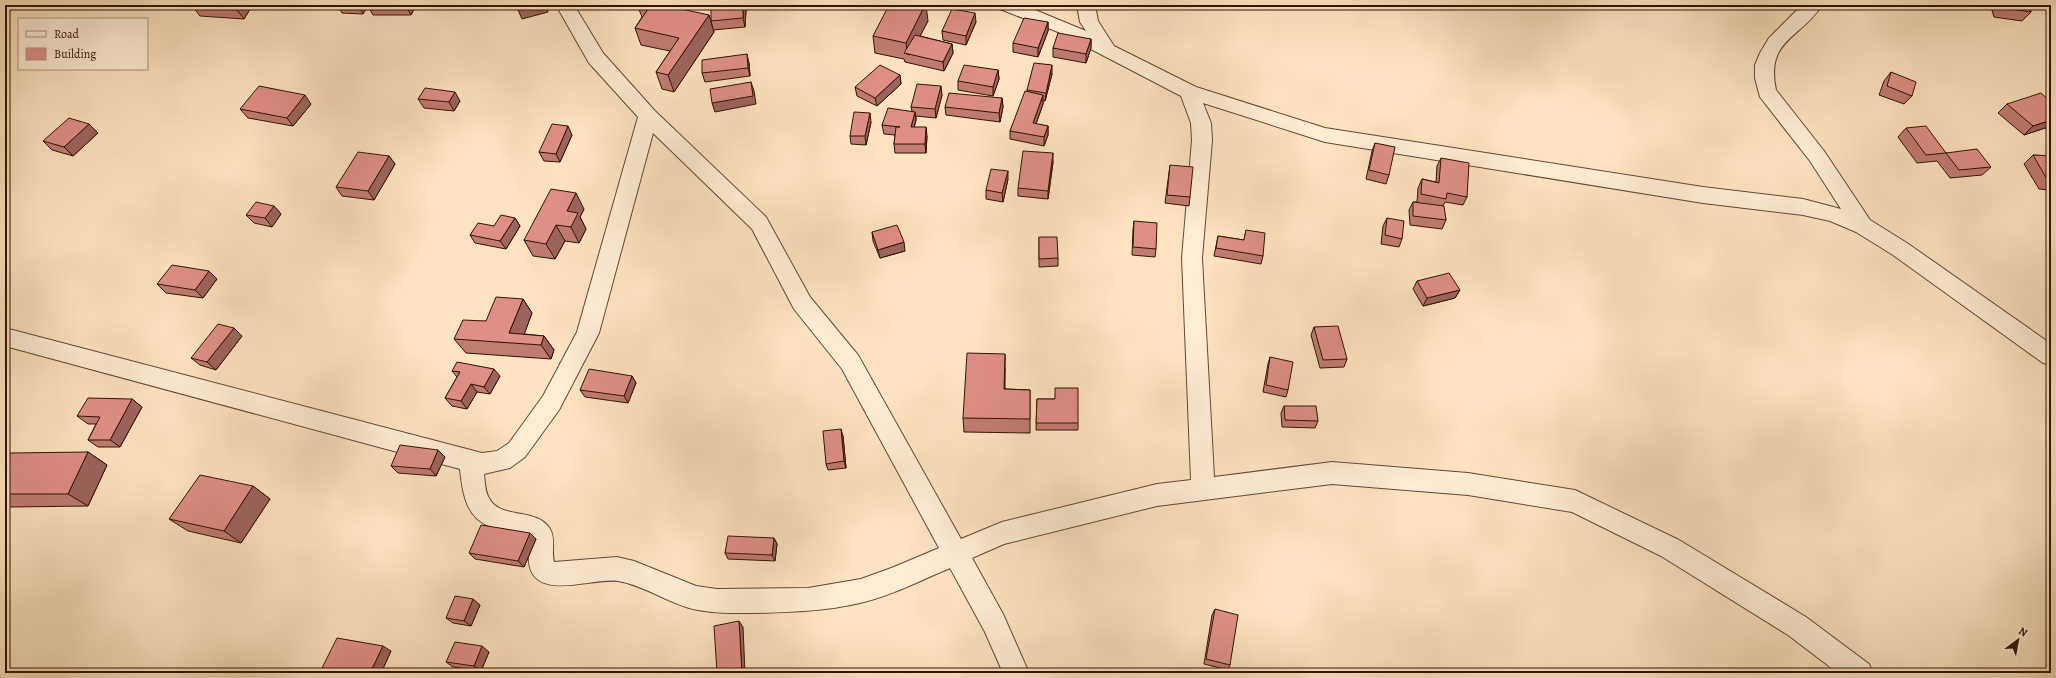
<svg xmlns="http://www.w3.org/2000/svg" width="2056" height="678" font-family="Alegreya,serif">
<style>
.lines{fill:none;stroke-linecap:round;stroke-linejoin:round}
.street-casing{stroke:#664632;stroke-width:2}
.street{fill:#feedd6;fill-rule:evenodd}
.wall{fill:#c07b73;stroke:#331203}
.shaded-wall{fill:#9c645e;stroke:#331203}
.building{fill:#df8f86;stroke:#331203}
</style>
<rect width="100%" height="100%" fill="#fde3c0"/>
<filter id="stains"><feTurbulence type="fractalNoise" baseFrequency=".005" numOctaves="4"/><feColorMatrix values="0 0 0 0 .2 0 0 0 0 .09 0 0 0 0 .02 0 0 0 .5 -.17"/></filter>
<radialGradient id="worn" r=".72"><stop offset=".6" stop-color="#630" stop-opacity="0"/><stop offset="1" stop-color="#630" stop-opacity=".3"/></radialGradient>
<g class="lines">
<!-- street casing -->
<g class="street-casing">
<path id="street" d="M556,5H574L603,53L655,111L766,217L810,297L858,355L961,539L1002,522L1157,484L1191,480L1182,258L1192,140L1191,123L1181,96L1058,32L1000,9L997,5H1023L1086,31L1080,22L1077,5H1095L1098,21L1114,46L1196,87L1325,128L1703,187L1803,199L1841,209L1810,161L1760,97L1755,78V65L1760,53L1769,38L1802,5H1822C1802,38 1765,39 1776,90L1824,151L1870,220L1907,243L2051,344V365L2043,363L1893,255L1856,232L1830,221L1803,215L1703,203L1325,142L1203,103L1211,123L1212,140L1202,258L1214,477L1332,462L1468,473L1575,490L1679,540L1806,617L1869,664L1873,673H1838L1788,635L1661,556L1572,512L1468,495L1332,484L1157,506L1004,544L972,558L1003,614L1029,673H1003L985,632L950,568C921,580 891,596 860,603C826,611 793,612 758,613C738,613 718,614 698,610C670,605 647,586 618,581C594,577 533,603 529,562C528,555 529,547 529,540L526,537C477,526 465,520 460,469L5,346V328L482,453L497,451L509,443L543,396L577,332L638,117L589,63ZM653,133L752,229L794,309L842,369L939,548L894,567L861,579L808,588L717,589L696,586L634,561L617,557L554,562C551,551 556,539 550,529C537,507 500,520 489,498C485,492 485,482 484,474L510,468L525,457L559,410L599,333Z"/>
</g>
<!-- street -->
<use href="#street" class="street"/>
</g>
<!-- wall -->
<g class="wall">
<path d="M194,5H247L250,9L244,19L200,16L193,7Z"/>
<path d="M337,5H368L363,14L342,13Z"/>
<path d="M368,5H416L411,15H373L368,6Z"/>
<path d="M1993,5H2029L2031,12L2022,21L1994,17L1991,7Z"/>
<path d="M638,7L709,15L714,32L674,92L662,89L656,72L670,51L641,45L635,28L642,17Z"/>
<path d="M746,10L745,27L713,30L711,21Z"/>
<path d="M928,21L920,36L952,44L953,53L944,71L905,62L904,59L875,53L873,36Z"/>
<path d="M976,22L966,45L943,40L942,31Z"/>
<path d="M1048,22V31L1038,57L1013,52V43Z"/>
<path d="M1091,39V48L1086,63L1053,57V48Z"/>
<path d="M749,63L750,76L705,82L702,73Z"/>
<path d="M998,70L999,79L993,96L958,90V81Z"/>
<path d="M1891,72L1912,96L1904,104L1879,95L1884,81Z"/>
<path d="M1052,74L1045,101H1043V104L1036,124L1048,126V135L1044,146L1010,139V131L1027,92V90Z"/>
<path d="M900,75L901,84L877,106L857,96L855,87Z"/>
<path d="M942,95L936,118L916,116V120L914,127L927,136L926,153H895L894,144L895,135L884,134L882,125L912,111L911,107Z"/>
<path d="M1002,98L1003,107L1000,122L946,115L945,107Z"/>
<path d="M418,99L460,101L454,111L424,108Z"/>
<path d="M2051,102V126L2024,135L1998,113L2007,104Z"/>
<path d="M311,104L293,126L248,118L240,109Z"/>
<path d="M871,122L866,145L851,144L850,136Z"/>
<path d="M89,124L98,133L73,156L52,150L43,141Z"/>
<path d="M1906,128L1946,153L1991,167L1982,175L1950,178L1937,161L1917,163L1898,137Z"/>
<path d="M572,135L560,162L544,161L539,152Z"/>
<path d="M1375,143L1389,175L1386,184L1366,179L1372,151Z"/>
<path d="M2033,155L2051,156V190L2039,189L2024,164Z"/>
<path d="M389,156L395,164L374,200L342,196L336,187Z"/>
<path d="M1441,158L1467,197L1463,205L1445,202L1443,206L1446,220L1442,229L1410,225L1409,210L1413,202H1417L1418,188L1422,179L1436,182L1437,166Z"/>
<path d="M1053,162L1048,199L1018,196V188Z"/>
<path d="M1170,165L1190,197L1189,206L1165,203Z"/>
<path d="M1008,179L1003,202L986,199V190Z"/>
<path d="M274,206L281,214L272,227L254,223L246,215Z"/>
<path d="M584,209L580,217L586,229L579,243L565,241L555,259L533,256L524,240Z"/>
<path d="M515,218L520,226L506,249L475,243L470,235L494,226Z"/>
<path d="M1387,218L1402,239L1399,247L1381,244L1383,226Z"/>
<path d="M1134,221L1156,249L1155,257L1132,255L1133,230Z"/>
<path d="M1246,230L1263,256L1261,264L1214,256L1218,236L1244,240Z"/>
<path d="M872,232L905,251L880,258L873,241Z"/>
<path d="M1039,237L1058,258V266L1039,267Z"/>
<path d="M209,271L217,279L203,298L166,293L157,284Z"/>
<path d="M1417,281L1460,290L1455,298L1423,306L1413,289Z"/>
<path d="M523,299L532,313L524,334L544,336L554,350L551,359L466,353L454,339L486,321Z"/>
<path d="M1314,327L1347,359L1344,367L1320,368L1311,335Z"/>
<path d="M242,336L216,370L200,365L191,358Z"/>
<path d="M1270,357L1288,390L1286,397L1263,392L1268,364Z"/>
<path d="M1005,368V389L1030,390V433L964,432L963,418Z"/>
<path d="M452,371L500,376L490,394L477,392L467,409L452,406L445,398L457,377Z"/>
<path d="M632,376L636,383L628,403L585,397L580,390Z"/>
<path d="M132,399L142,407L120,447H98L88,440L96,424H88L77,416Z"/>
<path d="M1037,399H1055L1078,423V430H1036Z"/>
<path d="M1284,406L1318,421L1315,428L1282,427L1281,413Z"/>
<path d="M843,436L846,468L828,470L826,464Z"/>
<path d="M88,452L107,465L88,506L11,507L5,504V463Z"/>
<path d="M445,457L436,476L398,473L391,466Z"/>
<path d="M253,486L270,499L241,543L188,531L169,519Z"/>
<path d="M774,538L777,544L775,561L728,559L725,553Z"/>
<path d="M536,539L524,567L475,559L469,553Z"/>
<path d="M480,605L471,626L453,623L446,618Z"/>
<path d="M1215,609L1230,665L1228,670L1204,664L1212,615Z"/>
<path d="M391,651L381,673H331L322,668Z"/>
<path d="M489,652L481,671L453,667L446,662Z"/>
</g>
<!-- shaded-wall -->
<g class="shaded-wall">
<path d="M240,5H247L250,9L244,19L237,10Z"/>
<path d="M358,5H368L363,14Z"/>
<path d="M406,5H416L411,15L406,6Z"/>
<path d="M537,5H546L548,12L522,19L518,10Z"/>
<path d="M743,5H744L746,10L745,27L743,18Z"/>
<path d="M925,5H926L928,21L910,55L907,54L906,43Z"/>
<path d="M975,13L976,22L966,45V36Z"/>
<path d="M709,15L714,32L674,92L668,75Z"/>
<path d="M1048,22V31L1038,57V48Z"/>
<path d="M1091,39V48L1086,63V54Z"/>
<path d="M952,44L953,53L944,71L943,62Z"/>
<path d="M747,54L749,63L750,76L748,68Z"/>
<path d="M1052,65V74L1045,101L1046,93Z"/>
<path d="M998,70L999,79L993,96V87Z"/>
<path d="M900,75L901,84L877,106L875,98Z"/>
<path d="M751,82L754,91L756,104L715,112L712,103Z"/>
<path d="M941,86L942,95L936,118L935,109Z"/>
<path d="M455,92L460,101L454,111L449,102Z"/>
<path d="M305,95L311,104L293,126L287,118Z"/>
<path d="M1043,95V104L1033,132V123Z"/>
<path d="M1002,98L1003,107L1000,122L999,113Z"/>
<path d="M915,112L916,120L912,136L911,127Z"/>
<path d="M870,113L871,122L866,145L865,136Z"/>
<path d="M2051,120V126L2024,135L2033,126Z"/>
<path d="M89,124L98,133L73,156L64,147Z"/>
<path d="M568,126L572,135L560,162L556,154Z"/>
<path d="M1048,126V135L1044,146V137Z"/>
<path d="M926,127L927,136L926,153L925,144Z"/>
<path d="M1053,153V162L1048,199V191Z"/>
<path d="M389,156L395,164L374,200L368,191Z"/>
<path d="M1008,171V179L1003,202L1002,193Z"/>
<path d="M576,193L584,209L580,217L586,229L579,243L571,227L567,211Z"/>
<path d="M274,206L281,214L272,227L265,218Z"/>
<path d="M515,218L520,226L506,249L500,241Z"/>
<path d="M556,225L565,241L555,259L546,244Z"/>
<path d="M904,242L905,251L880,258L878,250Z"/>
<path d="M209,271L217,279L203,298L195,290Z"/>
<path d="M1460,290L1455,298L1423,306L1427,298Z"/>
<path d="M523,299L532,313L521,343L509,333Z"/>
<path d="M234,328L242,336L216,370L207,362Z"/>
<path d="M544,336L554,350L551,359L541,345Z"/>
<path d="M1005,354V368L1004,403V389Z"/>
<path d="M494,369L500,376L490,394L484,387Z"/>
<path d="M632,376L636,383L628,403L624,396Z"/>
<path d="M471,384L477,392L467,409L461,401Z"/>
<path d="M132,399L142,407L120,447L110,440Z"/>
<path d="M841,429L843,436L846,468L844,461Z"/>
<path d="M438,450L445,457L436,476L430,469Z"/>
<path d="M88,452L107,465L88,506L68,494Z"/>
<path d="M253,486L270,499L241,543L224,531Z"/>
<path d="M530,533L536,539L524,567L518,561Z"/>
<path d="M774,538L777,544L775,561L772,555Z"/>
<path d="M473,599L480,605L471,626L464,621Z"/>
<path d="M739,621L743,627L745,673H742Z"/>
<path d="M383,646L391,651L381,673H370Z"/>
<path d="M482,646L489,652L481,671L474,666Z"/>
</g>
<!-- building -->
<g class="building">
<path d="M194,5H240L237,10L193,7Z"/>
<rect x="368" y="5" width="38" height="1"/>
<path d="M516,5H537L518,10Z"/>
<path d="M639,5H663L709,15L668,75L656,72L679,38L635,28L648,9L638,7Z"/>
<path d="M711,5H743V18L711,21Z"/>
<path d="M889,5H925L906,43L873,36Z"/>
<path d="M2002,5H2029L2031,12L2003,8Z"/>
<path d="M952,9L975,13L966,36L942,31Z"/>
<path d="M1024,18L1048,22L1038,48L1013,43Z"/>
<path d="M1058,33L1091,39L1086,54L1053,48Z"/>
<path d="M915,35L952,44L943,62L904,53Z"/>
<path d="M747,54L748,68L702,73V60Z"/>
<path d="M1034,63L1052,65L1046,93L1027,90Z"/>
<path d="M880,65L900,75L875,98L855,87Z"/>
<path d="M964,65L998,70L993,87L958,81Z"/>
<path d="M1891,72L1916,82L1912,96L1887,86Z"/>
<path d="M751,82L753,96L712,103L710,89Z"/>
<path d="M917,84L941,86L935,109L911,107Z"/>
<path d="M259,86L305,95L287,118L240,109Z"/>
<path d="M425,88L455,92L449,102L418,99Z"/>
<path d="M1025,91L1043,95L1033,123L1048,126L1044,137L1010,131Z"/>
<path d="M949,93L1002,98L999,113L945,107Z"/>
<path d="M2041,93L2051,102V120L2033,126L2007,104Z"/>
<path d="M888,108L915,112L911,127H926L925,144H894L896,127H900L882,125Z"/>
<path d="M854,112L870,113L865,136H850Z"/>
<path d="M69,118L89,124L64,147L43,141Z"/>
<path d="M552,124L568,126L556,154L539,152Z"/>
<path d="M1926,126L1946,153L1977,149L1991,167L1959,170L1946,153L1926,155L1906,128Z"/>
<path d="M1375,143L1395,147L1389,175L1369,170Z"/>
<path d="M1023,151L1053,153L1048,191L1018,188Z"/>
<path d="M358,152L389,156L368,191L336,187Z"/>
<path d="M2033,155L2051,156V181H2048Z"/>
<path d="M1441,158L1469,163L1467,197L1447,193L1446,199L1421,194L1422,179L1439,183Z"/>
<path d="M1170,165L1193,167L1190,197L1167,195Z"/>
<path d="M991,169L1008,171L1002,193L986,190Z"/>
<path d="M551,189L576,193L567,211L578,213L571,227L556,225L546,244L524,240Z"/>
<path d="M256,202L274,206L265,218L246,215Z"/>
<path d="M1413,202L1444,206L1446,220L1413,216Z"/>
<path d="M501,215L515,218L500,241L470,235L478,223L494,226Z"/>
<path d="M1387,218L1404,221L1402,239L1385,235Z"/>
<path d="M1134,221L1157,223L1156,249L1133,247Z"/>
<path d="M897,225L904,242L878,250L872,232Z"/>
<path d="M1246,230L1265,233L1263,256L1216,248L1218,236L1244,240Z"/>
<path d="M1039,237H1057L1058,258L1039,259Z"/>
<path d="M172,265L209,271L195,290L157,284Z"/>
<path d="M1449,273L1460,290L1427,298L1417,281Z"/>
<path d="M496,297L523,299L509,333L544,336L541,345L454,339L463,320L486,321Z"/>
<path d="M218,324L234,328L207,362L191,358Z"/>
<path d="M1338,326L1347,359L1323,360L1314,327Z"/>
<path d="M967,353L1005,354L1004,389L1030,390V419L963,418Z"/>
<path d="M1270,357L1293,362L1288,390L1266,385Z"/>
<path d="M457,362L494,369L484,387L471,384L461,401L445,398L460,372L452,371Z"/>
<path d="M589,369L632,376L624,396L580,390Z"/>
<path d="M1055,388H1078V423H1036L1037,399H1055Z"/>
<path d="M88,398L132,399L110,440H88L100,417L77,416Z"/>
<path d="M1284,406H1316L1318,421L1285,420Z"/>
<path d="M841,429L844,461L826,464L823,431Z"/>
<path d="M400,445L438,450L430,469L391,466Z"/>
<path d="M88,452L68,494H5V463L10,453Z"/>
<path d="M200,475L253,486L224,531L169,519Z"/>
<path d="M481,525L530,533L518,561L469,553Z"/>
<path d="M728,536L774,538L772,555L725,553Z"/>
<path d="M455,596L473,599L464,621L446,618Z"/>
<path d="M1215,609L1238,615L1230,665L1206,659Z"/>
<path d="M739,621L742,673H717L714,626Z"/>
<path d="M337,638L383,646L370,673H353L322,668Z"/>
<path d="M455,642L482,646L474,666L446,662Z"/>
<path d="M422,669L451,672L450,673H420Z"/>
</g>
<!-- margin -->
<rect width="2056" height="678" fill="none" stroke="#fde3c0" stroke-width="20"/>
<rect x="6" y="6" width="2044" height="666" fill="none" stroke="#331203" stroke-width="2"/>
<rect x="10" y="10" width="2036" height="658" fill="none" stroke="#331203"/>
<!-- legend -->
<rect x="18" y="18" width="130" height="52" fill="#feedd6" stroke="#ad9582"/>
<rect x="26" y="31" width="20" height="6" fill="#feedd6" stroke="#ad9582"/>
<text x="54" y="38" font-size="12" fill="#331203">Road</text>
<rect x="26" y="48" width="20" height="12" fill="#df8f86" stroke="#ad9582"/>
<text x="54" y="58" font-size="12" fill="#331203">Building</text>
<!-- north arrow -->
<g transform="translate(2018 640) rotate(32)" stroke="#feedd6" stroke-width="3" paint-order="stroke">
<path d="M0-3L7 15L0 10L-7 15Z" fill="#331203"/>
<text y="-6" font-size="11" font-weight="bold" text-anchor="middle" fill="#331203">N</text>
</g>
<rect width="100%" height="100%" filter="url(#stains)"/>
<rect width="100%" height="100%" fill="url(#worn)"/>
</svg>
